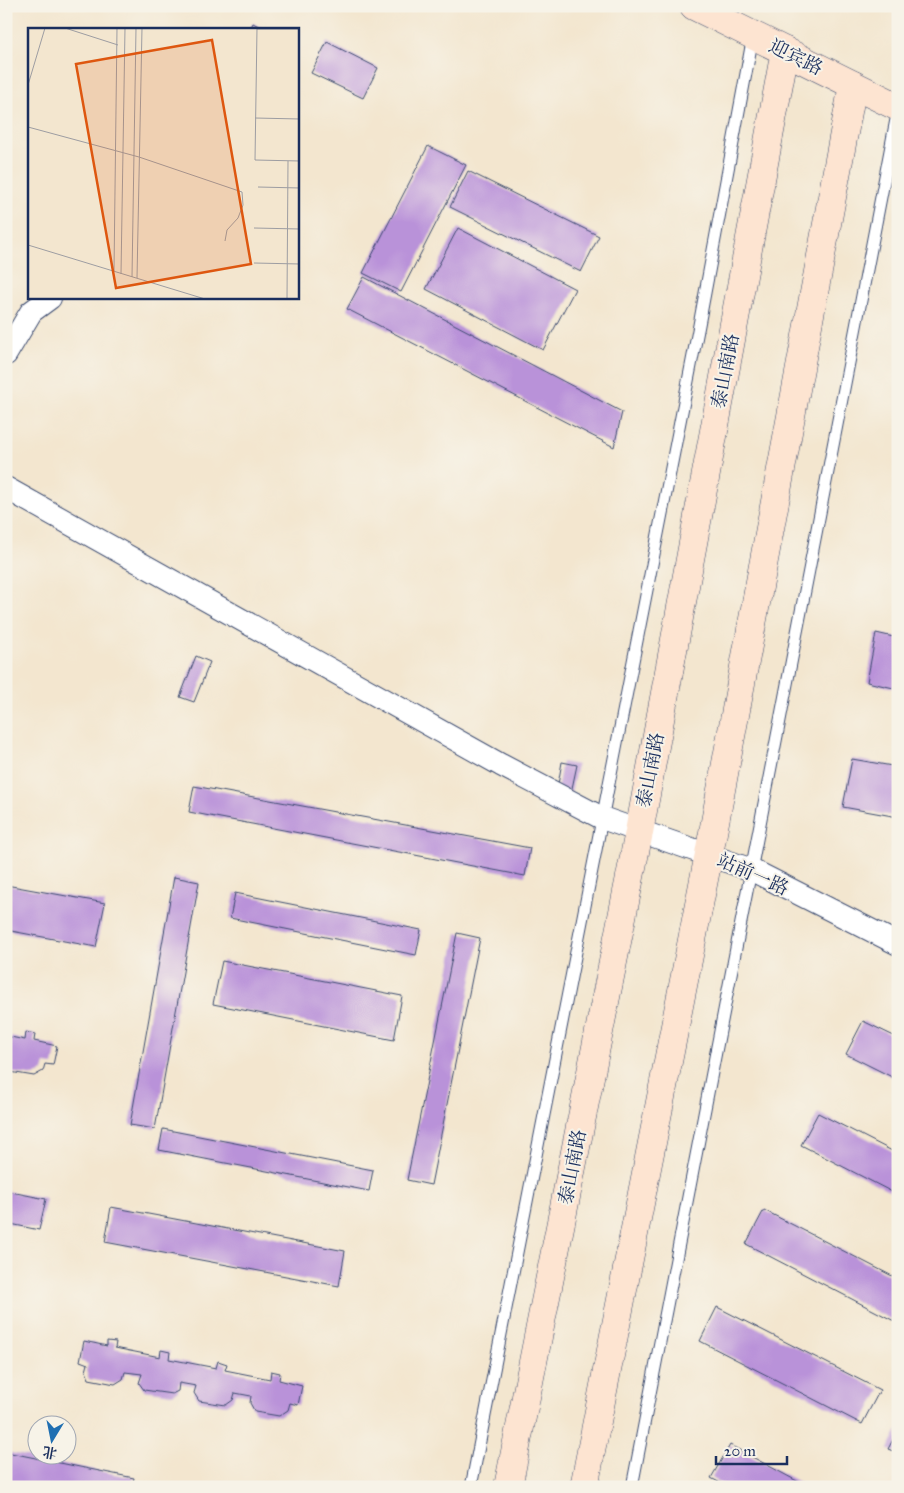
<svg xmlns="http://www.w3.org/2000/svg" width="904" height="1493" font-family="'IM FELL Great Primer','Noto Serif SC',serif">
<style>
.building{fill:#b992d9}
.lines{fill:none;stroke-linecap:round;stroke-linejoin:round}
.lane-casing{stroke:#3b4a6f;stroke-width:13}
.street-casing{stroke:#3b4a6f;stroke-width:24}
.secondary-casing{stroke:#3b4a6f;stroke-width:29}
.lane{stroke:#fff;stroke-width:11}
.street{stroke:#fff;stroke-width:22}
.secondary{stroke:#fde4d1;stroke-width:28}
.labels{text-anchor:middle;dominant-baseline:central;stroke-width:4;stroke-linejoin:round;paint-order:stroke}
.street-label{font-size:19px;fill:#1b2f5e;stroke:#f7f3e8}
.inset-road{fill:none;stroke:#9d9da2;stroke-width:1}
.view{fill:#de5710;fill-opacity:0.15;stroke:#de5710;stroke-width:2.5}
.inset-edge{fill:none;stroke:#1b2f5e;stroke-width:2.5}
</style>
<rect width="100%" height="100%" fill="#f7f3e8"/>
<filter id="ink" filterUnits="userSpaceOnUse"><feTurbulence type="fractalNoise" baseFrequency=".02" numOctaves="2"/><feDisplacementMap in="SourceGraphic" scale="10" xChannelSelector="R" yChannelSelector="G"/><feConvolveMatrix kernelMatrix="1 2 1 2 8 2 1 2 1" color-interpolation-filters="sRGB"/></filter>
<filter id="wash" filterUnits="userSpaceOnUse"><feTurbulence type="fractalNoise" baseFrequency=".0096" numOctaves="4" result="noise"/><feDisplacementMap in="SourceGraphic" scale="20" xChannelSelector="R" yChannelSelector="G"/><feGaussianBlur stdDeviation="1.12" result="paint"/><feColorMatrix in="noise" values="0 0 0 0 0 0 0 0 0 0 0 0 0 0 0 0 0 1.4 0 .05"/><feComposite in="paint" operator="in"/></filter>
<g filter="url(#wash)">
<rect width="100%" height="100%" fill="#f3e6cf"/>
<g id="blocks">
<!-- building -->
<g class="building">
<path d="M253,23L264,29H250Z"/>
<path d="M327,42L378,68L363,98L311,73Z"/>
<path d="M428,146L466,165L401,292L363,273Z"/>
<path d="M468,171L599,236L581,272L450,207Z"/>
<path d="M458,228L575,289L543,350L426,289Z"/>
<path d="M364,277L622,412L614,447L347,309Z"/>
<path d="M897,543H898V557L894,556Z"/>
<path d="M876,633L898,638V689L867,682Z"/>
<path d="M196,656L210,662L194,702L180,697Z"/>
<path d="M852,759L898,767V817L843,807Z"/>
<path d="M562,762L577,765L571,793L557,790Z"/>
<path d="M194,786L530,848L525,876L189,812Z"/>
<path d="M174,877L199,882L155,1129L130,1125Z"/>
<path d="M6,885L105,903L96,947L6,930Z"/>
<path d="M235,893L421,930L416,955L230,918Z"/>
<path d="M457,933L480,938L431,1185L407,1180Z"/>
<path d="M222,961L402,996L394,1040L213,1004Z"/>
<path d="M863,1021L898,1038V1080L846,1054Z"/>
<path d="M26,1032L35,1034L34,1041L57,1046L53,1065L45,1064L43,1071L34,1076L10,1072L6,1066V1036L25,1040Z"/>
<path d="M818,1113L898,1154V1195L801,1145Z"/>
<path d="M163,1129L373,1170L369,1191L159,1150Z"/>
<path d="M6,1191L46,1199L39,1230L6,1223Z"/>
<path d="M111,1207L345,1251L339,1286L105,1242Z"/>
<path d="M764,1210L898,1279V1323L746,1244Z"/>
<path d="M717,1307L880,1390L862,1424L700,1341Z"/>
<path d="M84,1341L107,1346V1341L116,1342L115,1348L160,1357L161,1350L170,1352L169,1359L216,1368L218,1361L227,1364L225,1370L270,1379L271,1371L280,1373L279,1380L302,1386L298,1405L290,1403L288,1410L279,1416L255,1412L250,1403L251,1396L235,1393L233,1400L226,1405L199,1401L194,1393L196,1386L179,1383L178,1391L172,1394L144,1390L139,1383L142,1374L125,1372L123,1379L115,1384L89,1379L86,1371L88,1364L80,1361Z"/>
<path d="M898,1430V1453L888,1449Z"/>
<path d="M730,1445L808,1487H728L711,1478Z"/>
<path d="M6,1452L134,1478L132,1487H6Z"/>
</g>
</g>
</g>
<g filter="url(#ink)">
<use href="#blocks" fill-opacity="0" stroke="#3b4a6f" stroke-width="1"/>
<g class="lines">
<!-- lane casing -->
<g class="lane-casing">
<g id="lane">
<path d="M471,1487L699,325L753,36"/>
<path d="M632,1487L898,109"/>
</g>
</g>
<!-- street casing -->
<g class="street-casing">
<g id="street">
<path d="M6,354L31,312L50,298"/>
<path d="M6,488L501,765L602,818L752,870L898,944"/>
</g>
</g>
<!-- secondary casing -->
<g class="secondary-casing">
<g id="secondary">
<path d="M694,6L898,107"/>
<path d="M508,1487L639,832L785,51"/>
<path d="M584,1487L709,854L853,85"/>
</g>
</g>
<!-- lane -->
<use href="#lane" class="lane"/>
<!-- street -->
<use href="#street" class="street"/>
<!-- secondary -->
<use href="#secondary" class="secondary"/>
</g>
</g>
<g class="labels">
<!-- street labels -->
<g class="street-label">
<text transform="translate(796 57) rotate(26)">迎宾路</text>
<text transform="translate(725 371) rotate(-79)">泰山南路</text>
<text transform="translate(650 770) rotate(-79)">泰山南路</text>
<text transform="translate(753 874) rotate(24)">站前一路</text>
<text transform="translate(572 1167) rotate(-79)">泰山南路</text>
</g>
</g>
<!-- overview -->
<g transform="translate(28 28)">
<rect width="271" height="271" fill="#f3e6cf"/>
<path class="inset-road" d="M37,0L90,17M229,0L227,132L272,133M229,1H272M0,57L17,0M227,90L272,91M0,99L111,129L214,164L215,177L210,190L199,202L197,213M230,159L272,160M226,200L272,201M0,217L177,271M226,235L272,236M86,243L89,0M93,246L97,0M104,249L108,0M109,250L114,0M259,271L260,133"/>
<path class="view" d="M184,12L223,236L88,260L48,36Z"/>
<rect width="271" height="271" class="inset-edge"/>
</g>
<!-- margin -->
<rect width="904" height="1493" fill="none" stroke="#f7f3e8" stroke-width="25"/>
<!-- north arrow -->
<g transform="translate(52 1440) rotate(190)"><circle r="24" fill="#f7f3e8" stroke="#9fa5b1"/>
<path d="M0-4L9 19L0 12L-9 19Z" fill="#1f6fb2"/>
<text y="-8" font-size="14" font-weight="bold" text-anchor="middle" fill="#1b2f5e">北</text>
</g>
<!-- scale -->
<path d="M716 1456v8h71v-8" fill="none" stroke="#1b2f5e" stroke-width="2.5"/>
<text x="724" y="1456" font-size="15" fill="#1b2f5e" stroke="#f7f3e8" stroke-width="4" paint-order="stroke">20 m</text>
</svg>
